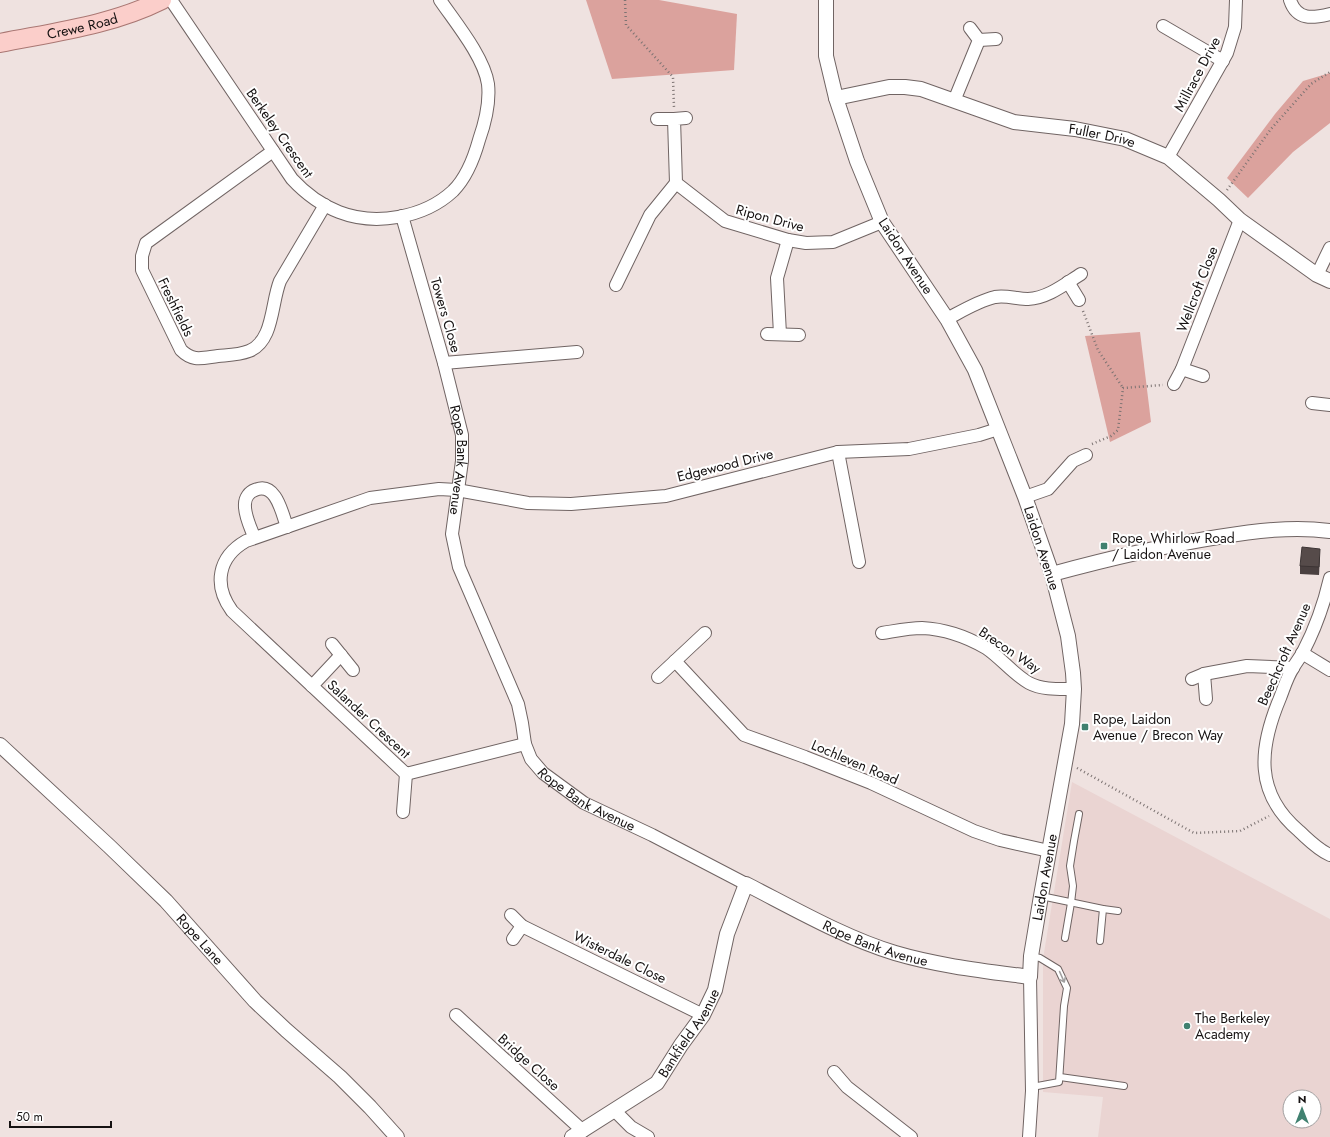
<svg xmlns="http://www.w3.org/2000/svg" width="1330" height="1137" font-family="Jost,sans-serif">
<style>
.built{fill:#ead4d2;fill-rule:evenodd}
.green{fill:#dba29d}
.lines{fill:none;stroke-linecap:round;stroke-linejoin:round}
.service-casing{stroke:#706463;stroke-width:8}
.minor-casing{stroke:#706463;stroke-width:14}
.tertiary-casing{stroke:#706463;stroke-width:16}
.primary-casing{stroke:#a97773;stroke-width:20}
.path{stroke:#7c7372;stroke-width:2.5;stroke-dasharray:1 3;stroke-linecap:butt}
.service{stroke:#fff;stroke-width:6}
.minor{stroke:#fff;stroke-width:12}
.tertiary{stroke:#fff;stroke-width:14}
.primary{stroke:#fbceca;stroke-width:18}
.wall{fill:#4a4040}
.building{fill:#564b4a;stroke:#3c3434}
.oneway{stroke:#a2a0a0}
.poi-dot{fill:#408170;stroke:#fff;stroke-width:1.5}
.labels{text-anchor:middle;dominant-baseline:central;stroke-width:4;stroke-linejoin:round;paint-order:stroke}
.street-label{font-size:14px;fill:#161212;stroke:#fff}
.poi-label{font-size:14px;fill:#161212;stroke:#fff;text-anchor:start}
</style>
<rect width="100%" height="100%" fill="#efe2e0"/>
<!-- built -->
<path class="built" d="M1072,782L1330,919V1137H1098L1103,1097L1043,1092V959ZM1290,1097H1314V1121H1290Z"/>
<!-- green -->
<g class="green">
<path d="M586,0H659L737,14L734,70L612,79Z"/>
<path d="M1330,73V123L1293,152L1248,198L1227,178L1275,114L1303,81Z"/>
<path d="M1140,332L1151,422L1110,442L1085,336Z"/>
</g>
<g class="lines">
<!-- service casing -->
<g class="service-casing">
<g id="service">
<path d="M1041,896L1103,909L1118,911"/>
<path d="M1065,938L1071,903L1073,886L1070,866L1074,841L1079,814"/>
<path d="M1100,941L1103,909"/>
<path d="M1031,956L1040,958L1058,969L1067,988L1064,1006L1059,1082L1032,1087"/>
<path d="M1060,1077L1124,1086"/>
</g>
</g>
<!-- minor casing -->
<g class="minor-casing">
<g id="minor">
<path d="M171,0L292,179C305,193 321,205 339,212C375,226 424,218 453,191C466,178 474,158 479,140C485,123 490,102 488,84C484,57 455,22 440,0"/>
<path d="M1290,0C1297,21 1313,18 1330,14"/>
<path d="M1163,26L1223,61"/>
<path d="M979,40L996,39"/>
<path d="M954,101L979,40L970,28"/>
<path d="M686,118L674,119L676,183L725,221L788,240L806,243L833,242L882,222"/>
<path d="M657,119H674"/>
<path d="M273,151L146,243L142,256V270L181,350C193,362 202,358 218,356C228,355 239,355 249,351C274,341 271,303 280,281L325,205"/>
<path d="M1168,157L1227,53L1235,27L1236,0"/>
<path id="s1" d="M402,216L444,363L462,435V461L452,534L459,567L518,704L522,723L525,744L531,759L543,773L584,803L652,835L746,884"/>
<path d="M1317,275L1330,248"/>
<path d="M1068,282L1079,300"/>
<path d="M616,285L650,215L676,183"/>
<path d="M947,319C962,311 978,301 995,297C1006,295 1017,299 1028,299C1048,298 1065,284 1081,274"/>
<path d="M767,334L799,335"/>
<path d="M780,334L777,278L788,240"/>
<path d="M444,363L577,352"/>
<path d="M1182,369L1203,376"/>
<path d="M1174,384L1182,369L1240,220"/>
<path d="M1312,403L1330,405"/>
<path d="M838,452L859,562"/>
<path d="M1025,497L1048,489L1073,461L1086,455"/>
<path d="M254,537C251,528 244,515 245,504C245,498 249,492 255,490C276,481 282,513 287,527"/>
<path d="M1330,578C1324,604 1315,629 1303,652C1300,658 1296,662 1293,668C1287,677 1284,688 1280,698C1259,748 1254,793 1299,831C1309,840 1317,849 1330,855"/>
<path d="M882,633C895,631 909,628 922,628C944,629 967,637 986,648C1001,658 1013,674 1029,683C1042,690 1059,689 1074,689"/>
<path d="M332,644L353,670"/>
<path d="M1302,653L1330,670"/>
<path d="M675,661L744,735L805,757L871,783L974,831L1000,840L1049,851"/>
<path d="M1204,674L1206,699"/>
<path d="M658,677L705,633"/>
<path d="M1192,679L1204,674L1247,666L1293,668"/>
<path d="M312,686L341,655"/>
<path d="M525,744L406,774L232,611C213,585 218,557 246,541L370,498L439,489L457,490L528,503L571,504L666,496L838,452L909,449L979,435L998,429"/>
<path d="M403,812L406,774"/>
<path d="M511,915L522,926L703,1015"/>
<path d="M513,939L522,926"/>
<path d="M456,1015L583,1131"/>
<path d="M834,1072L847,1087L911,1137"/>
<path d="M615,1111L631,1127L648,1137"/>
<path d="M1029,1137L1032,1091L1030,977"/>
</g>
</g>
<!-- tertiary casing -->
<g class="tertiary-casing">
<g id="tertiary">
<path id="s2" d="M836,98L889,87H905L921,89L1014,122L1075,129L1125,139L1168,157L1219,200L1240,220L1317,275L1330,281"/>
<path d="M1052,574C1107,559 1162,546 1218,537C1255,531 1292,526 1330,531"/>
<path id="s3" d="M0,745L109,846L166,901L255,1001L286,1030L340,1077L370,1107L397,1137"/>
<path id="s4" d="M572,1137L657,1083L681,1045L703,1015L715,990L727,934L746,884C793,908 845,938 895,953C939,966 985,971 1030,977L1031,956L1041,896L1072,724L1074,689L1073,673L1068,636L1052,574L1025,497L975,370L947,319L882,222L857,161L836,98L826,56V0"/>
</g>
</g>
<!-- primary casing -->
<g class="primary-casing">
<g id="primary">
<path id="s5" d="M0,43C55,32 112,25 162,0"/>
</g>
</g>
<!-- path -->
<g class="path">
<path d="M625,0L626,25L673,77L674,108"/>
<path d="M1227,190L1271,129L1311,84L1330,72"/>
<path d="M1083,311L1098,350L1123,388"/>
<path d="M1092,444L1111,436L1118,430L1123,388L1163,385"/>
<path d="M1077,768L1194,833L1240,831L1269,816"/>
</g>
<!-- service -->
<use href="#service" class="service"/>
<!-- minor -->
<use href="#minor" class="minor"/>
<!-- tertiary -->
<use href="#tertiary" class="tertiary"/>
<!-- primary -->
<use href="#primary" class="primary"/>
</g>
<!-- wall -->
<path class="wall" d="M1320,557L1319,575L1300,574V566Z"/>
<!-- building -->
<path class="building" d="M1302,547L1320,549L1319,567L1300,566Z"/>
<!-- one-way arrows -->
<defs><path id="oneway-shaft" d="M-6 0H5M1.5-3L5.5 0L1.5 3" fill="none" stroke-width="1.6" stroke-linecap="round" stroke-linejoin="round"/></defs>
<use class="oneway" href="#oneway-shaft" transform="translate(1062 977) rotate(66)"/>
<!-- markers -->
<g class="poi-dot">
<rect x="1100" y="542" width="8" height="8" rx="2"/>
<rect x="1081" y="723" width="8" height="8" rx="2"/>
<circle cx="1187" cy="1026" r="4"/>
</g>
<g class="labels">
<!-- street labels -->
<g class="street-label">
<text stroke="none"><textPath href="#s5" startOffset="84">Crewe Road</textPath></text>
<text transform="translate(1197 74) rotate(-62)">Millrace Drive</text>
<text transform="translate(280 133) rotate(55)">Berkeley Crescent</text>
<text stroke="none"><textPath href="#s2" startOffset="274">Fuller Drive</textPath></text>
<text transform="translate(770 218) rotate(15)">Ripon Drive</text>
<text transform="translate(906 256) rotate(57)">Laidon Avenue</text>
<text transform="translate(1197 289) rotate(-69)">Wellcroft Close</text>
<text transform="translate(176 307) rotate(64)">Freshfields</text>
<text transform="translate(446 315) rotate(74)">Towers Close</text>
<text stroke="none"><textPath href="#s1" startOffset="252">Rope Bank Avenue</textPath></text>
<text transform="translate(725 465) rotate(-14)">Edgewood Drive</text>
<text transform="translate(1042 548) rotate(72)">Laidon Avenue</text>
<text transform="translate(1010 650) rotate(34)">Brecon Way</text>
<text transform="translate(1284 654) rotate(-66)">Beechcroft Avenue</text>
<text transform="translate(369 719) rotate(43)">Salander Crescent</text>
<text transform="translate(855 762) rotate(23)">Lochleven Road</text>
<text stroke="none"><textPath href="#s1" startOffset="636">Rope Bank Avenue</textPath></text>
<text stroke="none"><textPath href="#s4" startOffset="724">Laidon Avenue</textPath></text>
<text stroke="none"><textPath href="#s3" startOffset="279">Rope Lane</textPath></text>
<text stroke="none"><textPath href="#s4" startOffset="464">Rope Bank Avenue</textPath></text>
<text transform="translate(620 957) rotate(26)">Wisterdale Close</text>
<text stroke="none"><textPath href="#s4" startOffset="160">Bankfield Avenue</textPath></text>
<text transform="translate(529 1062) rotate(42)">Bridge Close</text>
</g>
<!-- poi labels -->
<g class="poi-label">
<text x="1112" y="538">Rope, Whirlow Road<tspan x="1112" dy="16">/ Laidon Avenue</tspan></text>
<text x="1093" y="719">Rope, Laidon<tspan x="1093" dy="16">Avenue / Brecon Way</tspan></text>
<text x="1195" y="1018">The Berkeley<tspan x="1195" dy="16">Academy</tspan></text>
</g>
</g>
<!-- north arrow -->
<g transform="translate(1302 1109)"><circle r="19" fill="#ffffff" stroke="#a2a0a0"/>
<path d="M0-3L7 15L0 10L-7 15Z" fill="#408170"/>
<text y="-6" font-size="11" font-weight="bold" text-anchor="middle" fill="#161212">N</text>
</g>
<!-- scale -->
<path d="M10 1121v6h101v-6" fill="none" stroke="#161212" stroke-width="2"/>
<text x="16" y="1121" font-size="12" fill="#161212" stroke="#ffffff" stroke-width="3" paint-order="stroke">50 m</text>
</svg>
